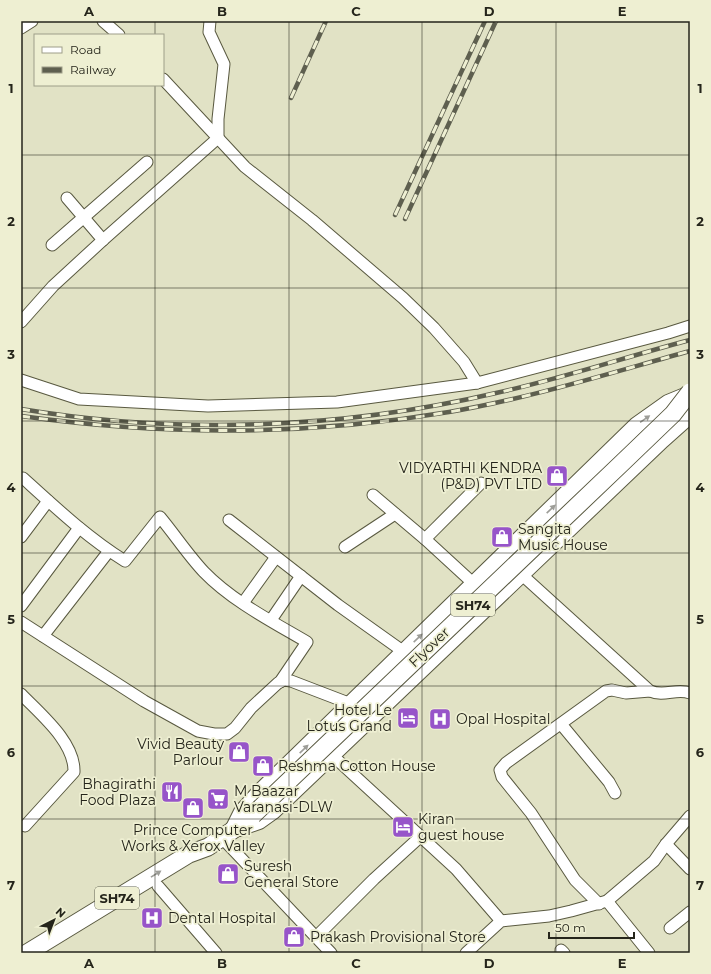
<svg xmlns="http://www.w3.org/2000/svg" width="711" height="974" font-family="Montserrat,sans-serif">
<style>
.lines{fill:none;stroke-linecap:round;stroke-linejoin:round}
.street-casing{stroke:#595940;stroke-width:13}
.secondary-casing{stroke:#595940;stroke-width:18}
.primary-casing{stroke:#595940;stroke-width:19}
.street{stroke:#fff;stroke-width:11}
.secondary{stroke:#fff;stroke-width:16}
.primary{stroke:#fff;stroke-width:17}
.rail-casing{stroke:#5e5f4f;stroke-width:4.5}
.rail{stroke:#eeefd2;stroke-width:3;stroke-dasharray:9;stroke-linecap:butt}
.primary-bridge-casing{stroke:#595940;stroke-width:19;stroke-linecap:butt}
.primary-bridge{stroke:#fff;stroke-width:17}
.oneway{fill:#9d9d98}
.grid{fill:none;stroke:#25251b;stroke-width:1;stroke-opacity:0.55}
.labels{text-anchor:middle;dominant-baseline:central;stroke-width:3.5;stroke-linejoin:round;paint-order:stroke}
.shield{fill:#eeefd2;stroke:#616252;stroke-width:1}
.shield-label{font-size:13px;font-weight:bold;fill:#25251b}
.poi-label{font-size:14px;fill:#25251b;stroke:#eeefd2;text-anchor:start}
.street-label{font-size:14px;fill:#25251b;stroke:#eeefd2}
.neatline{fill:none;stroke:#25251b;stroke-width:1.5}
.grid-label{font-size:13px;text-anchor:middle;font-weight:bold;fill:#25251b}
</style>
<rect width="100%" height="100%" fill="#e1e2c5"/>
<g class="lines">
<!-- street casing -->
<g class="street-casing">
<g id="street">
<path d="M103,21L119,35"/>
<path d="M21,28L32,21"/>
<path d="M163,79L245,167L312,220L403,298L434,328L464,362L477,383"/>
<path d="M67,198L103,240"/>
<path d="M52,245L147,162"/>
<path d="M21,322L53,286L103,240L218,138V119L224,64L209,32L210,21"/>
<path d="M21,380L79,399L208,406L337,402L477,383L668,333L690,326"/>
<path d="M23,478C56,508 88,538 125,561L160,517C175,535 188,555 204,572C232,601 273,622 307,642L280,682"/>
<path d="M373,495L425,539L474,584"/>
<path d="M229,520L338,605L404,652"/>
<path d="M21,537L48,501"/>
<path d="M425,539L481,483"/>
<path d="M345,547L395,514"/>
<path d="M521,574L650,691C664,697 677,688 690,693"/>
<path d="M243,603L276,557"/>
<path d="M21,606L79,528"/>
<path d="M271,620L301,576"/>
<path d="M21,622L144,701L198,731L214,734H227L235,728L251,708L278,683L284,680L291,681L351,704"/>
<path d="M43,636L109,551"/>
<path d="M21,694C40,714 75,742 74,772L25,826"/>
<path d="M561,724L609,782L615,793"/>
<path d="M332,755L456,869L501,921"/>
<path d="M222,838L331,953"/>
<path d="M666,844L690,869"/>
<path d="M158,886L216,953"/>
<path d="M607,901L649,953"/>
<path d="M599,904L575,880L531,813L502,777L500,770L506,763L606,691L612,690L626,693L650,691"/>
<path d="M670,928L690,912"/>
<path d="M316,937L374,879L420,837"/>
<path d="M466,953L501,921L549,916L571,911L607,901L654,861L666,844L690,816"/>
<path d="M561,953V950L564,953"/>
</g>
</g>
<!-- secondary casing -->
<g class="secondary-casing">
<g id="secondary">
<path d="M239,828L259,821L273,811L662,440L690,415"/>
<path d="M233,830L242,812L259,793L637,425L668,403L690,394"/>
</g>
</g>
<!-- primary casing -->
<g class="primary-casing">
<path id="primary" d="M27,953L189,854L208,847L233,830L253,815"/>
</g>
<!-- street -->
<use href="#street" class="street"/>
<!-- secondary -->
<use href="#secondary" class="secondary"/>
<!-- primary -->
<use href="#primary" class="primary"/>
<!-- rail casing -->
<g class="rail-casing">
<g id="rail">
<path d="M291,98L326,21"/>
<path d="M395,215L485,21"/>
<path d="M405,219L496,21"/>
<path d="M21,409C177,435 342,429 496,393C561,379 625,357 690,340"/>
<path d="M21,416C164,436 306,436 449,412C531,398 610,373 690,351"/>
</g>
</g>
<!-- rail -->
<use href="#rail" class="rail"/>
<!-- primary-bridge casing -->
<g class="primary-bridge-casing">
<path id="primary-bridge" d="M253,815L622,463L673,414L690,392"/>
</g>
<!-- primary-bridge -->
<use href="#primary-bridge" class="primary-bridge"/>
</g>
<!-- one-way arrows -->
<defs><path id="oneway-solid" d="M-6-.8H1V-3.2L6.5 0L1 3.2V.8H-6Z"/></defs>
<g class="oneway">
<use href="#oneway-solid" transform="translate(645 419) rotate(-35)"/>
<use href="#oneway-solid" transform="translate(551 509) rotate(-44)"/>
<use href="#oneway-solid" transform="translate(418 638) rotate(-44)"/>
<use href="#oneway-solid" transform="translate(304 749) rotate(-44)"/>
<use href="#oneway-solid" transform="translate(156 874) rotate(-32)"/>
</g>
<!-- grid -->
<path class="grid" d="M155,21V35M289,21V953M422,21V953M556,21V953M155,85V953M21,155H690M21,288H690M21,421H690M21,553H690M21,686H690M21,819H690"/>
<!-- icons -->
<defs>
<g id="shop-square" transform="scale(1.15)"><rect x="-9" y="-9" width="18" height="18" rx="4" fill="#9754c9" stroke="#eeefd2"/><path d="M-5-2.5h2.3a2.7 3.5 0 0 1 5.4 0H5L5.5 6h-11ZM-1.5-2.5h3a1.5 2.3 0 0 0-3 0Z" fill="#fff"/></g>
<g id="hotel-square" transform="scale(1.15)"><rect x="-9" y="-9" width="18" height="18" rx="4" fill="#9754c9" stroke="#eeefd2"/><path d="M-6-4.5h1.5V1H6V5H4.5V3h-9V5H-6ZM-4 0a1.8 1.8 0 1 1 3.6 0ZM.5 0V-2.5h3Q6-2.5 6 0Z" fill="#fff"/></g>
<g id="hospital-square" transform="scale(1.15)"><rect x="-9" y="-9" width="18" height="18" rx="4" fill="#9754c9" stroke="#eeefd2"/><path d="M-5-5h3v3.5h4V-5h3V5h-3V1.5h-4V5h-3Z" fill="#fff"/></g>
<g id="restaurant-square" transform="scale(1.15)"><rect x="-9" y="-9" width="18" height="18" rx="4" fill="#9754c9" stroke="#eeefd2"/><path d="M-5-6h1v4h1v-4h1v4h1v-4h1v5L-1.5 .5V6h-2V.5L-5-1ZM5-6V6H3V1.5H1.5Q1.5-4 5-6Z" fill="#fff"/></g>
<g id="supermarket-square" transform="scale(1.15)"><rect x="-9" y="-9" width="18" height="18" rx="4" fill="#9754c9" stroke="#eeefd2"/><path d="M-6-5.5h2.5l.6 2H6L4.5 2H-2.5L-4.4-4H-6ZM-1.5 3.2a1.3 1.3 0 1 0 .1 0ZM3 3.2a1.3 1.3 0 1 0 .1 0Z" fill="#fff"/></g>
</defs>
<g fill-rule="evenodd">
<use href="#shop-square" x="557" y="476"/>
<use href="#shop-square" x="502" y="537"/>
<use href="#hotel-square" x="408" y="718"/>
<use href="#hospital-square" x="440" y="719"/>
<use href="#shop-square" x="239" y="752"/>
<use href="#shop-square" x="263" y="766"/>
<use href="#restaurant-square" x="172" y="792"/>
<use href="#supermarket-square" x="218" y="799"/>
<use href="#shop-square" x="193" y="808"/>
<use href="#hotel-square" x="403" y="827"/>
<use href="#shop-square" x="228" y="874"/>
<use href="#hospital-square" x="152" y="918"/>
<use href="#shop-square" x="294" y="937"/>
</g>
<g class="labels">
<!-- shield labels -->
<g class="shield">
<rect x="451" y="594" width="44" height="22" rx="3"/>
<rect x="95" y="887" width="44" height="22" rx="3"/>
</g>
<g class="shield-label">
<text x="473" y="605">SH74</text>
<text x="117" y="898">SH74</text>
</g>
<!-- poi labels -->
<g class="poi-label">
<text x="542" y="468" text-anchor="end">VIDYARTHI KENDRA<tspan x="542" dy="16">(P&amp;D) PVT LTD</tspan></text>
<text x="518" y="529">Sangita<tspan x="518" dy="16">Music House</tspan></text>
<text x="392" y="710" text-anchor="end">Hotel Le<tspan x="392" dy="16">Lotus Grand</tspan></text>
<text x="456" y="719">Opal Hospital</text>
<text x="224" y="744" text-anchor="end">Vivid Beauty<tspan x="224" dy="16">Parlour</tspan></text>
<text x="278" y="766">Reshma Cotton House</text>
<text x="156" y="784" text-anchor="end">Bhagirathi<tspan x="156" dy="16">Food Plaza</tspan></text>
<text x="234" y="791">M Baazar<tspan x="234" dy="16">Varanasi-DLW</tspan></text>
<text x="418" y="819">Kiran<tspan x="418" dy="16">guest house</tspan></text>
<text x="193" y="830" text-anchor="middle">Prince Computer<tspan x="193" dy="16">Works &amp; Xerox Valley</tspan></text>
<text x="244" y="866">Suresh<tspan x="244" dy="16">General Store</tspan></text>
<text x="168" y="918">Dental Hospital</text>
<text x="310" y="937">Prakash Provisional Store</text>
</g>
<!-- street labels -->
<g class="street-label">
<text transform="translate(429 647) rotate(-44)">Flyover</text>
</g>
</g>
<!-- border -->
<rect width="711" height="974" fill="none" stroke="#eeefd2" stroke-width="44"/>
<!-- legend -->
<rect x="34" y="34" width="130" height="52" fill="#eeefd2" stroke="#9e9e89"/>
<rect x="42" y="47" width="20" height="6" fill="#ffffff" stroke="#9e9e89"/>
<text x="70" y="54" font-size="12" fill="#25251b">Road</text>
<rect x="42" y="67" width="20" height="6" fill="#5e5f4f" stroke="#9e9e89"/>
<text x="70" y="74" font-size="12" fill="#25251b">Railway</text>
<!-- north arrow -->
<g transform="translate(54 920) rotate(42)" stroke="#eeefd2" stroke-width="3" paint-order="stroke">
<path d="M0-3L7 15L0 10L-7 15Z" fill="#25251b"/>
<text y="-6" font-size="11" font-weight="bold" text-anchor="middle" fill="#25251b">N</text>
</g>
<!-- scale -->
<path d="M549 932v6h85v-6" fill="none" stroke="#25251b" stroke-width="2"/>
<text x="555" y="932" font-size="12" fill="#25251b" stroke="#eeefd2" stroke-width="3" paint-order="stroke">50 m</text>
<rect x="22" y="22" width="667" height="930" class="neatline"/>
<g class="grid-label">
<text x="89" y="16">A</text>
<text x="222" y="16">B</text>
<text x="356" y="16">C</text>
<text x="489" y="16">D</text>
<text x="622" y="16">E</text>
<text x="11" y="93">1</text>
<text x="700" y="93">1</text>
<text x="11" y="226">2</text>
<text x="700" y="226">2</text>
<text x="11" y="359">3</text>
<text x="700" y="359">3</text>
<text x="11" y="492">4</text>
<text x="700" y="492">4</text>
<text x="11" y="624">5</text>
<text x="700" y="624">5</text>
<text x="11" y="757">6</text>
<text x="700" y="757">6</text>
<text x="11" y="890">7</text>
<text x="700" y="890">7</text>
<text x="89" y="968">A</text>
<text x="222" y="968">B</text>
<text x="356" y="968">C</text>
<text x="489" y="968">D</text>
<text x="622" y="968">E</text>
</g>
</svg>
